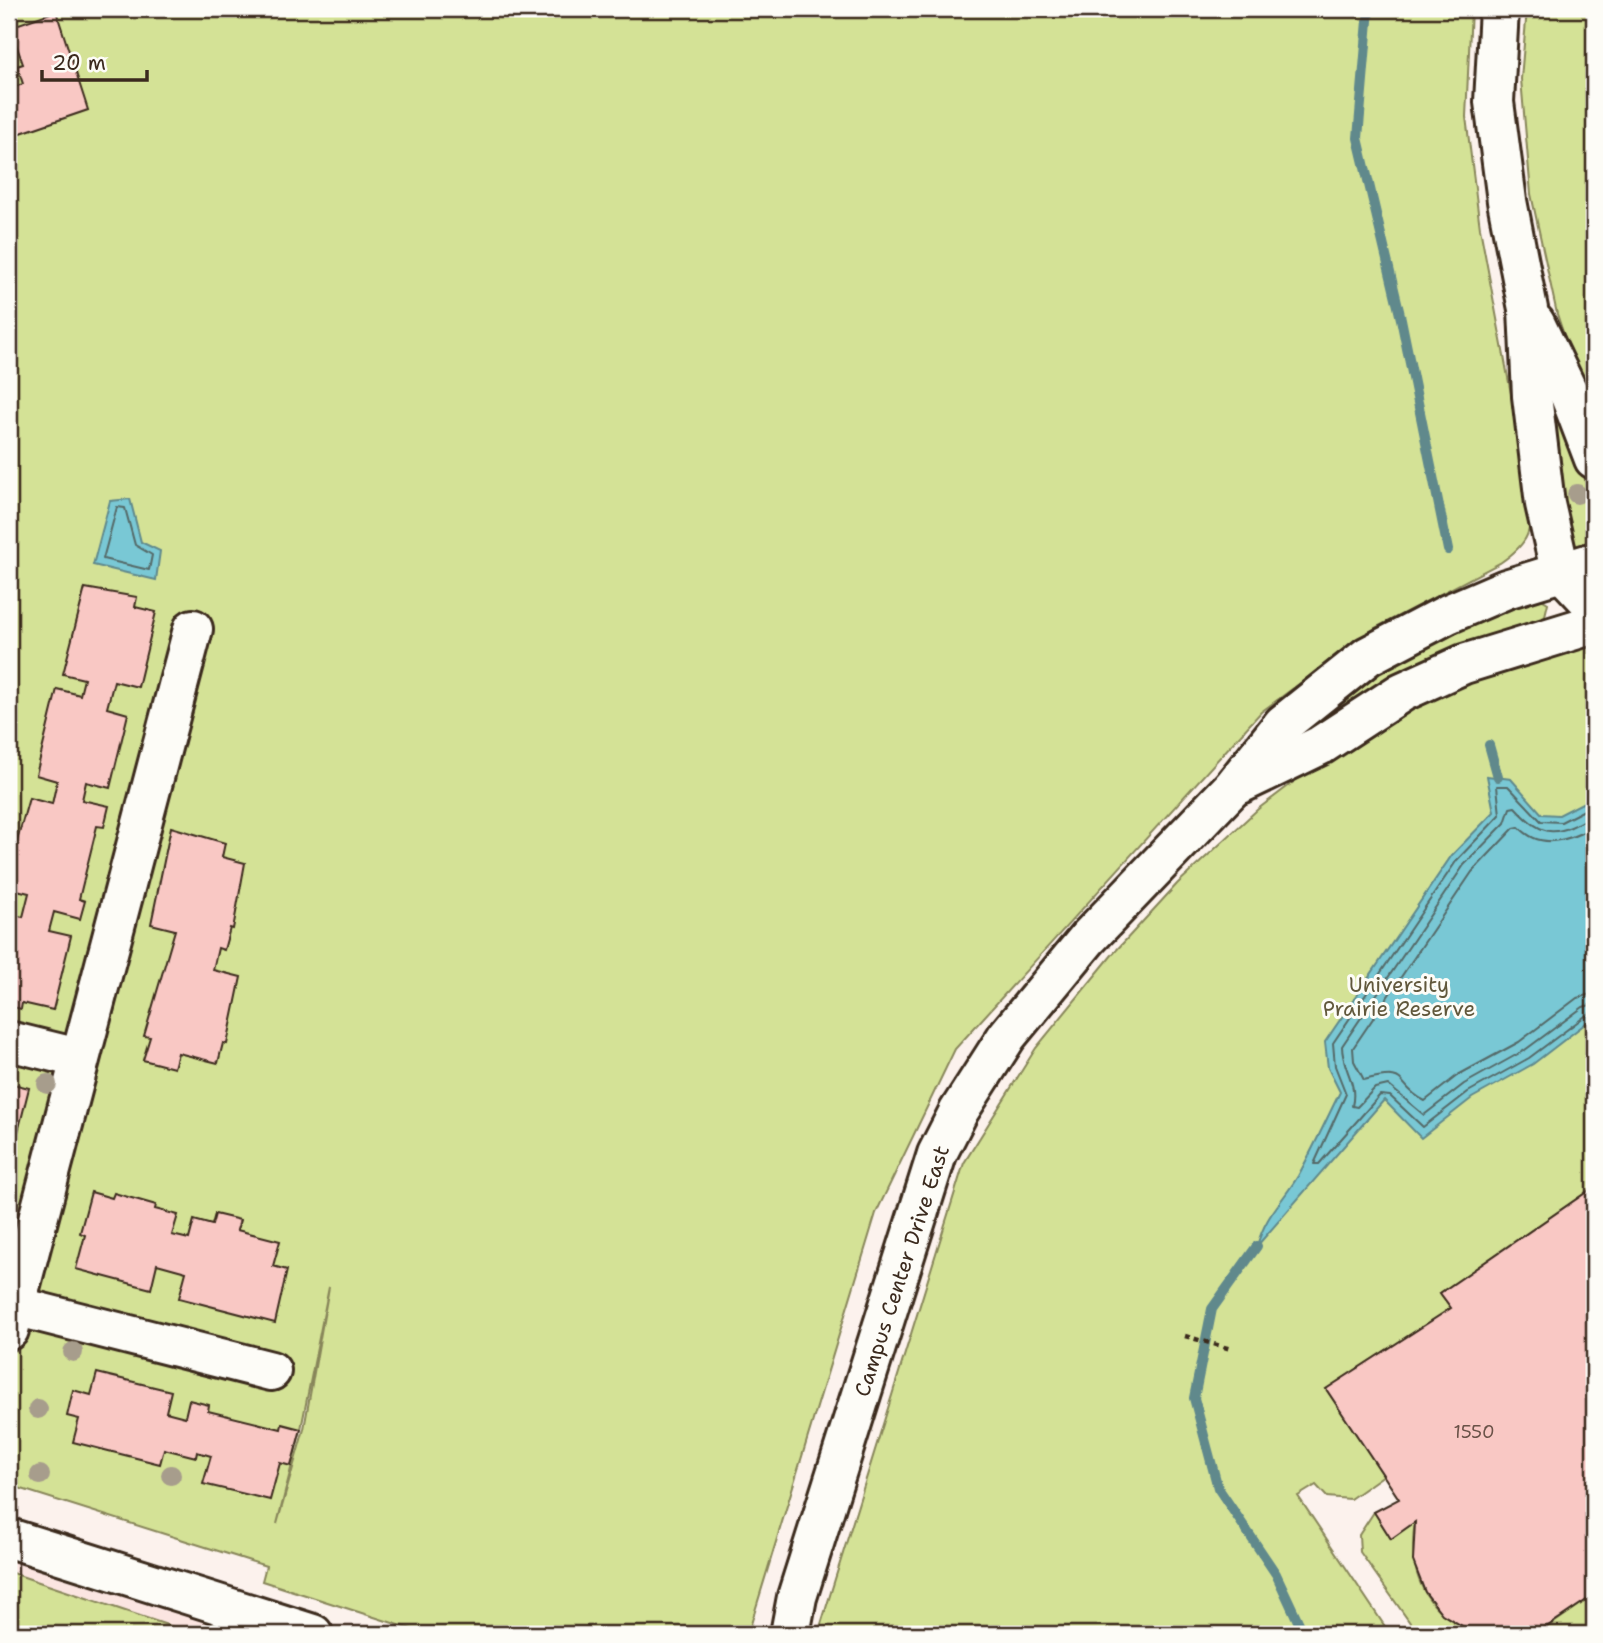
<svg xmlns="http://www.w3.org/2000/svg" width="1603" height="1643" font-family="'Shantell Sans',sans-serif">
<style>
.built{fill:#fbe5e1}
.green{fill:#d4e296;stroke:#88865a;stroke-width:2;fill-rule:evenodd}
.water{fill:#79c8d5;stroke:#60898c;stroke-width:2}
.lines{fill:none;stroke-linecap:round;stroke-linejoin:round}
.shore{stroke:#546967;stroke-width:2}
.stream{stroke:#60898c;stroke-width:10}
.building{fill:#f9c8c4;stroke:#3b2a1e;stroke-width:2}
.minor-casing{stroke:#3b2a1e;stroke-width:44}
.major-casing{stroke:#3b2a1e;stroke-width:44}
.path{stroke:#3b2a1e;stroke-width:4.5;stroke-dasharray:5 5;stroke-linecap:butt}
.minor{stroke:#fdfcf7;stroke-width:38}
.major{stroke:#fdfcf7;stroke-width:38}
.tree{fill:#a79d8c}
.labels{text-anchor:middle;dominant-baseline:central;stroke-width:6;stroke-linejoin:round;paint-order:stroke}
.number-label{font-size:18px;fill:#6a5248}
.park-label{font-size:21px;fill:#61583c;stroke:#fdfcf7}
.street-label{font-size:21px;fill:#3b2a1e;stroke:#fdfcf7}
</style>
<rect width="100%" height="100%" fill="#fcf2ed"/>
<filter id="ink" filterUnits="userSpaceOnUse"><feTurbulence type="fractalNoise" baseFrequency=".0143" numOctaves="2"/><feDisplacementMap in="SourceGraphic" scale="14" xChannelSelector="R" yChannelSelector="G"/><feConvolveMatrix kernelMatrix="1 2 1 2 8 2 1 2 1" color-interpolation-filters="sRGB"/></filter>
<g filter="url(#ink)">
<!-- built -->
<path class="built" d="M9,1538L313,1634H9Z"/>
<!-- green -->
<g class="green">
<path d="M9,9H1471L1466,117L1480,228L1530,495C1531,531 1532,541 1500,563L1375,628L1261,712L955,1049L876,1213L748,1634H427L262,1581L266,1566L9,1485ZM329,1287L304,1429L277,1524L301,1429Z"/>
<path d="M1527,9H1594V426L1557,314L1531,194L1521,79Z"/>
<path d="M1559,415L1567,427L1594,506V544L1587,550L1575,546L1570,536L1552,420Z"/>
<path d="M1538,597L1548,603L1543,624L1308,740L1301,727L1382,667L1486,613Z"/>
<path d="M1594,641V1187L1440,1293L1451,1308L1326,1389L1384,1475L1350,1499L1327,1497L1316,1485L1298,1496L1390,1634H818L964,1163L1036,1048L1112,955L1178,883L1258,809L1337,749L1419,702L1538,655Z"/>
<path d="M1374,1512L1391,1538L1415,1522C1409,1557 1416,1591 1444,1615C1453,1623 1468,1628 1476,1634H1418L1360,1552L1359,1535Z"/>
<path d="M9,1572L194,1634H9Z"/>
<path d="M1594,1595V1634H1536L1545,1629Z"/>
</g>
<!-- water -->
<g class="water">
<path d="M130,499L141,542L160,551L156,580L93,565L110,501Z"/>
<path d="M1487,776L1511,779L1542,814L1559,815L1594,797V1017L1533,1064L1472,1098L1421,1138L1384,1100L1257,1246C1266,1214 1281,1204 1298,1176C1313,1149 1326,1120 1340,1092L1328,1068L1325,1042L1452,855L1494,812Z"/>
</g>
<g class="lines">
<!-- shore -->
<g class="shore">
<path d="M117,507L125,508L135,545L152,555L149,570L103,559Z"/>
<path d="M1594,805L1561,822L1541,821L1508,786H1497L1500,815L1457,860L1333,1043L1335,1066L1346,1094L1314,1164H1319L1380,1095L1390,1096L1423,1127L1468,1092L1529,1058L1588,1014L1594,1012"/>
<path d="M1594,815C1557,836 1545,840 1515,807L1510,808L1505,823L1464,865L1342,1046C1342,1070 1358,1081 1352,1106L1357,1107L1375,1088L1388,1085L1424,1115L1464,1084L1525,1050L1583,1007L1594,1004"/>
<path d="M1594,827C1569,840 1541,851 1519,827L1514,828L1472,872L1353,1048L1354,1061L1364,1080C1413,1068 1392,1084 1425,1101L1458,1075L1519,1042L1577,998L1594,993"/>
</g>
<!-- stream -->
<g class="stream">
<path d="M1369,9L1358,138L1401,319L1448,550"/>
<path d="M1489,745L1498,777"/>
<path d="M1257,1246L1212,1309L1194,1398L1218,1488L1276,1574L1304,1634"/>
</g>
</g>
<!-- building -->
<g class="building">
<path d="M56,11L88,110L9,137V89L23,84L17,66L23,64L10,27Z"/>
<path d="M85,588L137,597L135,607L156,612L138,687L114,681L107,708L128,714L110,788L86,782L82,800L109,806L104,827L97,826L79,899L85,901L80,919L54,912L49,931L71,936L53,1010L22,1003L21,1009L9,1006V914L23,917L29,893L9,888L13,866H10L29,798L52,804L57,781L36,775L57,689L80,695L84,679L63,674Z"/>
<path d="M171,827L225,843L222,857L245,863L233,929L230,928L224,950L218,948L213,970L241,977L227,1044L223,1043L218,1063L178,1053L174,1068L143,1060L150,1037L144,1036L175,930L151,924Z"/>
<path d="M9,1083L29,1088L10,1164H9Z"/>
<path d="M1594,1187V1595L1536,1634H1476L1442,1614L1425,1592L1413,1561L1415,1522L1391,1539L1374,1512L1399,1499L1326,1389L1451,1308L1440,1293Z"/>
<path d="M91,1192L112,1198L114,1193L156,1205L155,1209L178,1215L172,1235L189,1239L194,1220L212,1225L215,1214L240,1220L237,1230L280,1241L273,1266L287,1270L275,1323L179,1298L186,1272L157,1264L151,1289L76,1269L85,1235L80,1233Z"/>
<path d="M97,1373L171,1391L166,1412L185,1417L189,1400L209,1405L208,1411L281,1429L282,1424L301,1429L291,1466L280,1463L270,1500L203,1484L211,1456L197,1452L196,1457L164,1449L160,1464L73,1442L79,1419L67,1416L73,1390L91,1395Z"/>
</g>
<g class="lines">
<!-- minor casing -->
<g class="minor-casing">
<g id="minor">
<path d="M1499,9L1494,102L1507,201L1528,309L1532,396L1545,504L1560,570L1594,606"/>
<path d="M1535,323L1570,396L1594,459"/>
<path d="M1240,784L1321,745L1402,692L1464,664L1594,624"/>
<path d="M9,1041L78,1058"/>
<path d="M15,1306L271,1371"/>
<path d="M9,1330L193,629"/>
<path d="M790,1634L797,1597L937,1154L959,1111L1007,1036L1088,938L1232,788L1283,724L1368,656L1448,614L1506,589L1594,562"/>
</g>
</g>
<!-- major casing -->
<g class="major-casing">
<path id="major" d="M9,1538L313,1634"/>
</g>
<!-- path -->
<path class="path" d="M1185,1336L1231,1349"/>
<!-- minor -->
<use href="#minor" class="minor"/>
<!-- major -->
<use href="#major" class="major"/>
</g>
<!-- trees -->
<g class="tree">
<circle cx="1577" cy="494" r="10"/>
<circle cx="47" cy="1084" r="10"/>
<circle cx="73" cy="1352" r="10"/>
<circle cx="38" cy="1409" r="10"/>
<circle cx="40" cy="1475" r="10"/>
<circle cx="171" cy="1475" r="10"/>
</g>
</g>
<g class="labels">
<!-- number labels -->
<g class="number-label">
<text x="1474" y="1432">1550</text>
</g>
<!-- park labels -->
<g class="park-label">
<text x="1399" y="985">University<tspan x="1399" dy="24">Prairie Reserve</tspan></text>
</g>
<!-- street labels -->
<g class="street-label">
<text transform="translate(902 1271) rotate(-72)">Campus Center Drive East</text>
</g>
</g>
<!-- margin -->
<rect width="1603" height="1643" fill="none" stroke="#fdfcf7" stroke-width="35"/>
<rect x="18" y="18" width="1568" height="1608" fill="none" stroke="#3b2a1e" stroke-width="2.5" filter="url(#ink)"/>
<!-- scale -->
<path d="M42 70v10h105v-10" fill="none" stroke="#3b2a1e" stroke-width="3.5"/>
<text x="52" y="70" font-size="21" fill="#3b2a1e" stroke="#fdfcf7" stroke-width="5" paint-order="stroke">20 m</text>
</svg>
